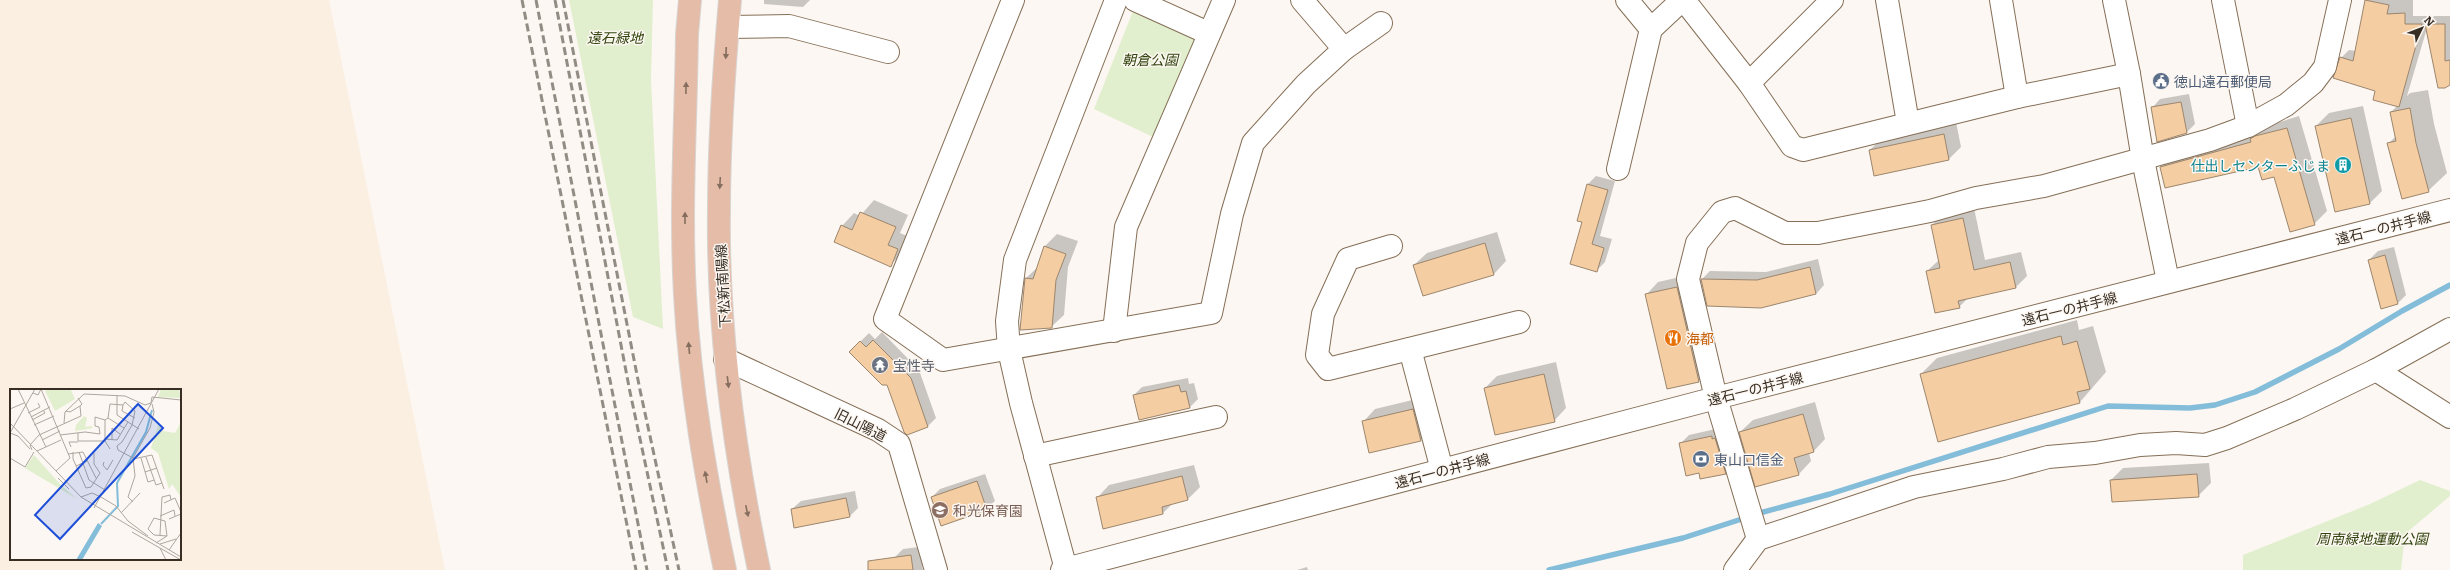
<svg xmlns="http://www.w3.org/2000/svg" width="2450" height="570" font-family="Literata,'Noto Sans JP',serif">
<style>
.built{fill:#fbefe2;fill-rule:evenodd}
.green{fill:#e1efce}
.shadow{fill:#0003}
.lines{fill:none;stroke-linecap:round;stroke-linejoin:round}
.stream{stroke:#84bdd9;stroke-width:5.5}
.building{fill:#f4cda2;stroke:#9c866d}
.minor-casing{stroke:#856f57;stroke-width:24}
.major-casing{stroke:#d7d5d3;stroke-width:24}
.minor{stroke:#fff;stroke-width:22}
.major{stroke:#e5bca8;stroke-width:22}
.rail{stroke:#938c84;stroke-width:3;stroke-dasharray:8 4;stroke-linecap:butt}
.oneway{fill:#866e5f}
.labels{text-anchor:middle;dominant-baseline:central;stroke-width:3;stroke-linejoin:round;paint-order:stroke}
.park-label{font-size:14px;font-style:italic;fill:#32440d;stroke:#fcf7f2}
.service-label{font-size:14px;fill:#4e5e75;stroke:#fcf7f2;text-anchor:start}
.culture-label{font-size:14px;fill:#0d838f;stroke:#fcf7f2;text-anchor:end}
.street-label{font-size:14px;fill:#382e24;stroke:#fcf7f2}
.food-label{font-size:14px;fill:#c56008;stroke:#fcf7f2;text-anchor:start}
.worship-label{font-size:14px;fill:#5b616d;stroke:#fcf7f2;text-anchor:start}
.education-label{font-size:14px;fill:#785e54;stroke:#fcf7f2;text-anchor:start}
.inset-river{fill:none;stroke:#84bdd9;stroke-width:2}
.inset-road{fill:none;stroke:#aea7a0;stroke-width:1}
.view{fill:#1d4ed8;fill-opacity:0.15;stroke:#1d4ed8;stroke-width:2}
.inset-edge{fill:none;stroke:#382e24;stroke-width:2}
</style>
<rect width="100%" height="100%" fill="#fcf7f2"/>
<!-- built -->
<path class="built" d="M0,0H329L445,570H0ZM11,390H180V559H11Z"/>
<!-- green -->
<g class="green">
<path d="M569,0H653L651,80L663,329L633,317Z"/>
<path d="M1133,11L1196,40L1153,137L1094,109Z"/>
<path d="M2420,480L2450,491V496L2405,534L2401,570H2243V555L2370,504Z"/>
</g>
<!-- shadow -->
<g class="shadow">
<path d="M764,0H810L803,7L764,4Z"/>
<path d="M2365,0H2413V16H2430L2428,23L2434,16H2450V85L2427,28L2407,96L2410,93L2428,90L2434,124L2447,173L2428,191L2388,144L2396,136L2391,112L2397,106L2341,58L2349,50L2356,51Z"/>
<path d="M2189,94L2195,124L2186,133L2152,108L2160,99Z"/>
<path d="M2363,106L2382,191L2370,203L2316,126L2329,113Z"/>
<path d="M2299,116L2327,211L2314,224L2275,175L2259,166L2161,167L2174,155Z"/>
<path d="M1956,122L1961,147L1949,159L1870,150L1882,138Z"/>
<path d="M1596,176L1615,181L1600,236L1612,239L1605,262L1596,271L1583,221L1588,184Z"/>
<path d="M874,200L908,215L900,233L910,237L903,253L890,265L842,226L854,213L860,216Z"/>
<path d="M1974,208L1985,260L2021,252L2027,276L2016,287L1969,297L1959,307L1927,271L1939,260L1932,225L1943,214Z"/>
<path d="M1497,232L1506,261L1494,274L1414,265L1427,253Z"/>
<path d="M1057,234L1078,241L1068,267L1064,315L1051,327L1021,329L1026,278L1039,266L1045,246Z"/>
<path d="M2394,247L2406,295L2398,303L2369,260L2378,251Z"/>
<path d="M1818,259L1824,285L1816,294L1702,279L1710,271L1766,272Z"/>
<path d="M1689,275L1711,368L1699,381L1668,388L1646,295L1658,282Z"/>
<path d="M2077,320L2079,330L2093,326L2106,372L2080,402L1921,374L1937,358Z"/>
<path d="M882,332L919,370L936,418L928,426L888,384L850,352L869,333L875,339Z"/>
<path d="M1556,362L1566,408L1554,421L1485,388L1497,376Z"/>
<path d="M1188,378L1189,384L1194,383L1198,399L1190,407L1134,395L1142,387Z"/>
<path d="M1425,397L1433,427L1421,440L1370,452L1363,422L1375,409Z"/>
<path d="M1815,402L1825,439L1813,452L1809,453L1811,461L1799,474L1740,432L1753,420Z"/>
<path d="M1720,428L1733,464L1725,473L1700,471L1680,444L1689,435Z"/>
<path d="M2209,463L2211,483L2198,496L2111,480L2123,468Z"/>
<path d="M1194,465L1200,487L1187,500L1173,503L1163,513L1104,527L1097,498L1109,485Z"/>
<path d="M985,474L995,501L986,509L932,497L940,489Z"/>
<path d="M855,491L858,508L850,516L792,509L801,501Z"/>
<path d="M919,547L923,570H896L894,558L903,549Z"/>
<path d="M1307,567L1308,570H1297Z"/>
</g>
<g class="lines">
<!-- stream -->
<g class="stream">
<path d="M1756,514L1830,494L2108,406L2190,408L2215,405L2255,392L2339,349L2402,311L2450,285"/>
<path d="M1549,570L1683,538L1748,517"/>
</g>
</g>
<!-- building -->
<g class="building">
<path d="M2365,0L2389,5L2387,14L2405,13V24H2422L2399,107L2373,100L2375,91L2333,78L2340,57L2353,61Z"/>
<path d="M2425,24H2445V61L2450,60V85L2445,88H2438Z"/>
<path d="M2181,102L2187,133L2157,142L2151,107Z"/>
<path d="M2410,108L2416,143L2429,192L2402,199L2387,143L2396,141L2390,112Z"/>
<path d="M2351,118L2370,204L2335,212L2315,126Z"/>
<path d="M2287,128L2315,225L2290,232L2274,177L2262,180L2258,167L2165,188L2160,167L2251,142L2250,139L2255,136Z"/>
<path d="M1944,134L1949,160L1874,176L1869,150Z"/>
<path d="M1587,184L1608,190L1592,244L1604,248L1597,272L1570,264L1582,222L1577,221Z"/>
<path d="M860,212L896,227L888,245L898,249L891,267L834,242L841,225L852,230Z"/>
<path d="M1963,218L1974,270L2010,262L2016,288L1958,301L1960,308L1935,313L1926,271L1940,268L1931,225Z"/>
<path d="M1485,243L1494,275L1423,296L1413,265Z"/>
<path d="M1044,246L1066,254L1056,280L1052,328L1020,330L1025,278L1033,279Z"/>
<path d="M2385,255L2398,304L2381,309L2368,260Z"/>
<path d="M1810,267L1816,294L1761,308L1707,306L1701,279L1757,280Z"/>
<path d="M1677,287L1699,382L1667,389L1645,294Z"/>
<path d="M2061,336L2063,345L2077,341L2090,389L2077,392L2080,403L1938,442L1920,374Z"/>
<path d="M873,340L911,378L928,427L907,435L904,432L887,385H882L849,352L860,341L866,347Z"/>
<path d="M1544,374L1555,422L1495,435L1484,388Z"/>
<path d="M1179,385L1181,392L1186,391L1190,408L1139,420L1133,395Z"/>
<path d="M1413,409L1421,441L1369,453L1362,421Z"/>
<path d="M1803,414L1814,452L1794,458L1799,475L1755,487L1739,432Z"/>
<path d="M1712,436V439L1715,438L1726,474L1700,479L1699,473L1686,476L1679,443Z"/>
<path d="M2197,474L2199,497L2112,502L2110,480Z"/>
<path d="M1182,476L1188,500L1162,507L1163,514L1103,529L1096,497Z"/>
<path d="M977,481L987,510L941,526L931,497Z"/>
<path d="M846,498L850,517L794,528L791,509Z"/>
<path d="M911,555L913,570H868V561Z"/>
</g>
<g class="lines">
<!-- minor casing -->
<g class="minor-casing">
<g id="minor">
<path d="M1013,0L885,319L943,360L1211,313L1232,214L1253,143L1306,84L1344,49L1381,23"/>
<path d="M1135,0L1208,33"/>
<path d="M1302,0L1344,49"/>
<path d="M1627,0L1651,29"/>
<path d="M1684,0L1749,83L1792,146L1803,150L2017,97L2129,74"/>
<path d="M1887,0L1908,123"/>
<path d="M2001,0L2017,97"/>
<path d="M2114,0L2129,74L2143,160L2168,281"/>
<path d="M2223,0L2248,126"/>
<path d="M728,27L789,26L888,52"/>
<path d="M1749,83L1832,0"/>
<path d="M1618,169L1651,29L1682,0"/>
<path d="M1391,246L1348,259L1323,314L1317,355L1328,369L1519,322"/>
<path d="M1114,331L1126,227L1224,0"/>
<path d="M1410,349L1442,470"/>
<path d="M725,359L878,430L899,444L936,570"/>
<path d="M2376,370L2450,417"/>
<path d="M1035,456L1216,417"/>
<path d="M1758,539L1716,398L1688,279L1697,243L1722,212L1735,208L1785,233H1818L1930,211L1976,198L2044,186L2210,140L2248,126L2286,105L2313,83L2325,67L2340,0"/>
<path d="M1066,569L1021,403L1009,350L1007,321L1015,260L1116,0"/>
<path d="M1062,570L1716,398L2450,210"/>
<path d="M1735,570L1758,539L1914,487L2003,469L2048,457L2095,453L2140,445L2176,443L2205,445L2227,438L2295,409L2376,370L2450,329"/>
</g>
</g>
<!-- major casing -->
<g class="major-casing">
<g id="major">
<path d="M690,0L687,34C686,120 680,208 685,295C690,388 706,479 725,570"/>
<path d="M730,0C724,69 719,139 719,208C717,330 734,451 759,570"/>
</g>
</g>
<!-- minor -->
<use href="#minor" class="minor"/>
<!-- major -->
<use href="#major" class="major"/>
<!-- rail -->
<g class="rail">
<path d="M522,0L636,570"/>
<path d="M536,0L647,570"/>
<path d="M555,0L630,392L668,570"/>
<path d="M563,0L640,390L679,570"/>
</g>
</g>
<!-- one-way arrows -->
<defs><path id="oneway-solid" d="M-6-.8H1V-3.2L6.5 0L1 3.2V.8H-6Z"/></defs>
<g class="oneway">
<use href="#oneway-solid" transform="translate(726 53) rotate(93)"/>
<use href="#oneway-solid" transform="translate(686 88) rotate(-89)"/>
<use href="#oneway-solid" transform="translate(720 183) rotate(93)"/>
<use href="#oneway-solid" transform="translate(685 218) rotate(-90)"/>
<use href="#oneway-solid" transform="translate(689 348) rotate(-95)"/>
<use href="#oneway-solid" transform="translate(728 382) rotate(83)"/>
<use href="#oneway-solid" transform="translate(706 477) rotate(-100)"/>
<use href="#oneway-solid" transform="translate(747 511) rotate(78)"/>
</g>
<!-- icons -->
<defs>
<g id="civic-disc" transform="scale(0.9)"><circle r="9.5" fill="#5c6f8a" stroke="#fcf7f2"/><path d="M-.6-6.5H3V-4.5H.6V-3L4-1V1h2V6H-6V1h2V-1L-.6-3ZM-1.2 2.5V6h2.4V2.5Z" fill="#fff"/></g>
<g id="building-disc" transform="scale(0.9)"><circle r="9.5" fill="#0f9aa8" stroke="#fcf7f2"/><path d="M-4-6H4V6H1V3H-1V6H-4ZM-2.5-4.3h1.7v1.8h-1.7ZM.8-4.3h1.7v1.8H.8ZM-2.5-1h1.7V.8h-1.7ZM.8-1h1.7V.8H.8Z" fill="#fff"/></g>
<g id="restaurant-disc" transform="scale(0.9)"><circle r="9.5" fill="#e8710a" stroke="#fcf7f2"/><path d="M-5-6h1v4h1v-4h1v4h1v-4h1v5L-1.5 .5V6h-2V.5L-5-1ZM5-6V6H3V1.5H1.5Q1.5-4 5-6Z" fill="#fff"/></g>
<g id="temple-disc" transform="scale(0.9)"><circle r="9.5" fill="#6b7280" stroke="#fcf7f2"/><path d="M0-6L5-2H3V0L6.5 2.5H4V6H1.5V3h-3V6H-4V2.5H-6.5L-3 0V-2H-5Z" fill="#fff"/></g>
<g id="bank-disc" transform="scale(0.9)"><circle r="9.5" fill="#5c6f8a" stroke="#fcf7f2"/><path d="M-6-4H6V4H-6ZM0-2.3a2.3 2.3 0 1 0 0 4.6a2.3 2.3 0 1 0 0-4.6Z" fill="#fff"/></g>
<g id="school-disc" transform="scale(0.9)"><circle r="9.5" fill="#8d6e63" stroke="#fcf7f2"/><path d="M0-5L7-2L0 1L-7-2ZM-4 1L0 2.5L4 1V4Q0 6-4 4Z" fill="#fff"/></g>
</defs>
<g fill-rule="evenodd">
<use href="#civic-disc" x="2161" y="81"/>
<use href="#building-disc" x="2343" y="165"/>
<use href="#restaurant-disc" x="1673" y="338"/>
<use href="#temple-disc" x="880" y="365"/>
<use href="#bank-disc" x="1701" y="459"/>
<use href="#school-disc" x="940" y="510"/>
</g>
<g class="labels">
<!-- park labels -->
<g class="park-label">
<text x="615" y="37">遠石緑地</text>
<text x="1150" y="59">朝倉公園</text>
<text x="2372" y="538">周南緑地運動公園</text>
</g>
<!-- service labels -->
<g class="service-label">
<text x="2174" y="81">徳山遠石郵便局</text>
<text x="1714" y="459">東山口信金</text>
</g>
<!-- culture labels -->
<g class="culture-label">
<text x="2330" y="165">仕出しセンターふじま</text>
</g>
<!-- street labels -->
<g class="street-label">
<text transform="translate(2383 227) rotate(-14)">遠石一の井手線</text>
<text transform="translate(722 286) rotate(-93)">下松新南陽線</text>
<text transform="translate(2069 308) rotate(-14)">遠石一の井手線</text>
<text transform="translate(1755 388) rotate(-14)">遠石一の井手線</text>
<text transform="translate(861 424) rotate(27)">旧山陽道</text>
<text transform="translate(1442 470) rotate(-15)">遠石一の井手線</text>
</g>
<!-- food labels -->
<g class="food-label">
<text x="1686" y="338">海都</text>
</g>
<!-- worship labels -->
<g class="worship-label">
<text x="893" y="365">宝性寺</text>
</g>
<!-- education labels -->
<g class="education-label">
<text x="953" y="510">和光保育園</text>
</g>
</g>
<!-- overview -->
<g transform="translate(10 389)">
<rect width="171" height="171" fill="#fcf7f2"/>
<path d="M40,0L61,1L65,10L45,22L35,2ZM151,0H169L171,9L148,8ZM74,27L77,29L75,38L81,37L83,39L65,42L66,36ZM171,33V108L162,95L159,100L148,64L141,59L148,37L150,35L153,42L165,44ZM24,66L50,95L67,110L15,79Z" fill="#e1efce"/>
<path d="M88,134L92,137L72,171H66Z" fill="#84bdd9"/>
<path class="inset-river" d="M91,135L108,117L107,94L136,43L142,21"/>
<path class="inset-road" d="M8,0L36,58M31,0L60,69L46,82M23,4L28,6L31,0M107,6V26L129,40M113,16L112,22L125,29M0,20L14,14M56,22L60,23L70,17M18,24L30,18L28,14M21,28L40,18M98,29L100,15L113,16L115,13L125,22L122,36L112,53L107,57L108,61L123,69M98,29L114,39M22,31L35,24L33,21M95,31V52L100,60M0,34L71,108L171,168M54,34L55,23L74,5L115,7L135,16L141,14L142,8L171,11M24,36L44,27M0,44L25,0M0,44L8,47L20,60M68,44V52H95M50,46L75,43L90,45L89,38L85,37V28L95,31L98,29M95,50L107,51L118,33M102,50V39L110,45M32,51L50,42M61,58L59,53H68M22,61L20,56L29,46L71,27L70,17L72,15L68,9M27,62L51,51M63,63V70L76,99L81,98L90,84L84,75V64M69,63L79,91L95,101M58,65L73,63L86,89M136,68L146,96L152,94M0,69L15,78L24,63M131,69L138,93L144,91M123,70L142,66L154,100M94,73L93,76L97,81L103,71M66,77L77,72M135,83L147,79M48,89L59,100M71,108L82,104L91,108L106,117L118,132L138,147M123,113L118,108L125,87L123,69L140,39L144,23L142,15M154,114L165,109L171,123M84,119L149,0M111,124L130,104M150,127L164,121L165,127M159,130L171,125M122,143L171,171M150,146L152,108L160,106L161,111M146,154L157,147L155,132L144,129L138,140L144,146L157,147M150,155L166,150M150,159L156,171M159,161L171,144"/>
<path class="view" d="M128,15L153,39L50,150L25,126Z"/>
<rect width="171" height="171" class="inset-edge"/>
</g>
<!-- north arrow -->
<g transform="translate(2422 28) rotate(47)" stroke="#fcf7f2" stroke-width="3" paint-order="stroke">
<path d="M0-3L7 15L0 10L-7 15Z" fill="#382e24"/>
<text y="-6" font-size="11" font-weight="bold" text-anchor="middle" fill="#382e24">N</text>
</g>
</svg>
